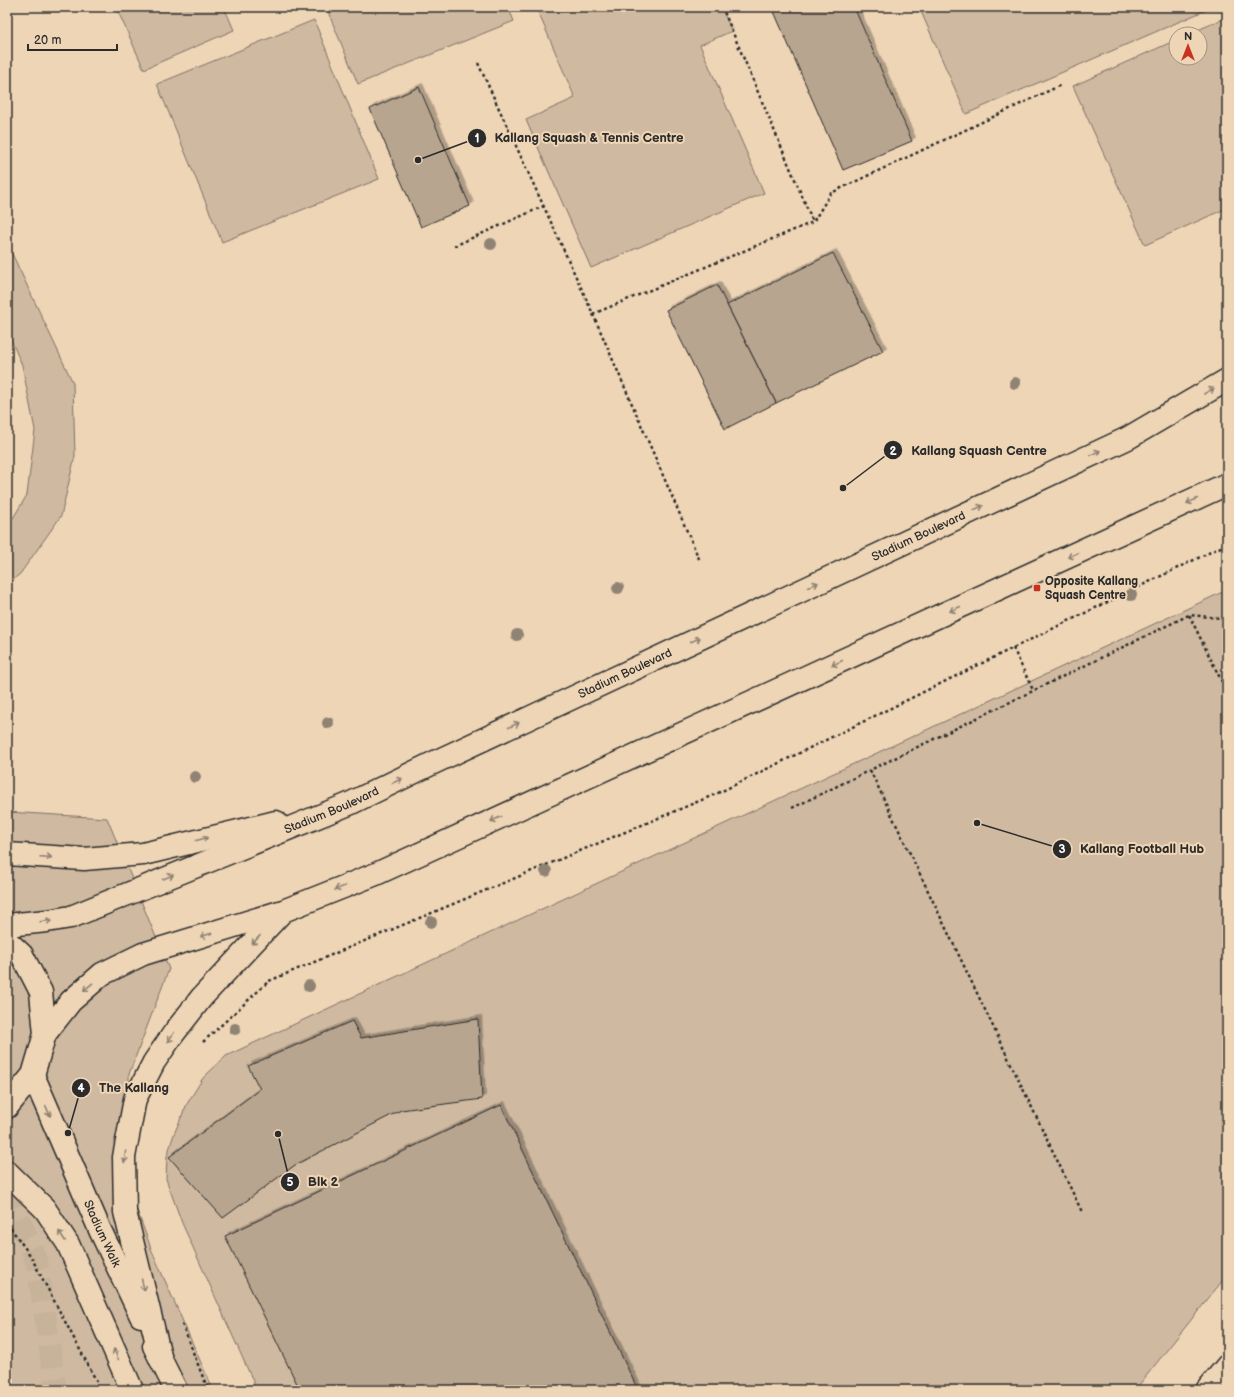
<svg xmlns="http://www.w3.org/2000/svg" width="1234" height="1397" font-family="'Balsamiq Sans',sans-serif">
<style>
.green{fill:#cfb9a0;stroke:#7d7266}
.building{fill:#b8a58f;stroke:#2b2b2b;filter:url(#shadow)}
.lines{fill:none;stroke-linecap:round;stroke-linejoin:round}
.highway-tunnel{stroke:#c7b39a;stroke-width:22;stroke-dasharray:22 11;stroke-linecap:butt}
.secondary-casing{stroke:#2b2b2b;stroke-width:25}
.path{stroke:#2b2b2b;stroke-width:2.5;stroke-dasharray:3 3;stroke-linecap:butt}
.secondary{stroke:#eed5b6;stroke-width:22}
.tree{fill:#908373}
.oneway{stroke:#8c8070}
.poi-dot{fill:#c8321e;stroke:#eed5b6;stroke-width:1.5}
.labels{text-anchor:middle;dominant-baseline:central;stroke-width:4;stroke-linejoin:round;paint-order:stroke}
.street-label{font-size:12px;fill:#2b2b2b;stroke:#eed5b6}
.poi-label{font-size:12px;font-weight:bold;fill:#2b2b2b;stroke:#eed5b6;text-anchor:start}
.leader{fill:none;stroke:#2b2b2b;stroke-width:1.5}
.callout-dot{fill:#2b2b2b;stroke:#eed5b6;stroke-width:1.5}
.mark-label{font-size:12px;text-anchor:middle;font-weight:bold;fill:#fff}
.callout-label{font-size:13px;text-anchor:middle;font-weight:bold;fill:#2b2b2b;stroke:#eed5b6;stroke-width:4;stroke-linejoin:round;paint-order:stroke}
</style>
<defs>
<filter id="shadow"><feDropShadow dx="3.5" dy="-3.5" stdDeviation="0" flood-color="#0004"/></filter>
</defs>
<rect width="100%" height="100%" fill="#eed5b6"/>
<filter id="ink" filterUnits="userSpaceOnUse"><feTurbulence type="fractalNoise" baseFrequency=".025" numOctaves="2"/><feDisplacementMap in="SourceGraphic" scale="8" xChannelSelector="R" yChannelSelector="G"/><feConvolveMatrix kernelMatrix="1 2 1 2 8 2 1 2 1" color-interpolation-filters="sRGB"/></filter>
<g filter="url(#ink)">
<!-- green -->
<g class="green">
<path d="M116,7H224L234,30L144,69Z"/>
<path d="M326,7H508L514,21L358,84Z"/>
<path d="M536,7H721L732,31L700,45L764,193L591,268L526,120L575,98Z"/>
<path d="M919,7H1213L966,114Z"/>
<path d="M1227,17V208L1145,245L1073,86L1176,40V58H1200V34H1189Z"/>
<path d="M314,20L379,179L222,242L157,84Z"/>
<path d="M7,243L73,383L75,456L61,516L20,574L7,584V528L27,495L35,430L22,365L7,331Z"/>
<path d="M1227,590V1275L1135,1390H257L182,1223L166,1179L167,1156L174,1134L187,1104L203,1078L226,1056Z"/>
<path d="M7,812L107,818L169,969L129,1074L130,1191L152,1251L213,1390H7Z"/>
</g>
<!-- building -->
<g class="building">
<path d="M772,7H854L912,141L843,170Z"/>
<path d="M419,87L470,206L421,227L370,109Z"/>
<path d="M833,253L883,351L776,403L727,305Z"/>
<path d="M717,285L776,403L725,429L666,310Z"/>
<path d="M478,1019L482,1099L401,1110L295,1165L223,1218L169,1157L260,1089L248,1066L352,1021L361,1038Z"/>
<path d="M501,1105L638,1390H300L225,1236Z"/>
</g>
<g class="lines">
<!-- highway-tunnel -->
<path class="highway-tunnel" d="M7,1187L37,1263L56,1390"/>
<!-- secondary casing -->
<g class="secondary-casing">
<g id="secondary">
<path d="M7,854L84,859L143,854L276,822"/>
<path id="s1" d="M7,925L47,921L71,917L349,804L433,763L1128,438L1227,380"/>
<path d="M7,941L22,955L41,992L45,1034L33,1075L7,1107"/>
<path d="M45,1034L71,1001L102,974L143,954L283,911L376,874L1227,484"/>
<path id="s2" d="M33,1075L100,1230L141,1316"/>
<path d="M7,1172L45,1209L68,1244L132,1390"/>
<path d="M154,1346L176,1390"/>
<path d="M161,1360L125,1212L124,1157L135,1099L154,1062L174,1033L202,997L282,912"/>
<path d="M1207,1390L1227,1366"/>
</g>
</g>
<!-- path -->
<g class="path">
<path d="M722,7L813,222"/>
<path d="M478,63L593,314L700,561"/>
<path d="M454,246L544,206"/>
<path d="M593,314L813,222L831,193L1061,85"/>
<path d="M1189,615L1227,692"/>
<path d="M1013,648L1033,690"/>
<path d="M870,770L1082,1212"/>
<path d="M792,808L1189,615L1221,618L1227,623"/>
<path d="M203,1042L269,981L716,794L1013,648L1227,544"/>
<path d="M7,1223L30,1255L98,1384"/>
<path d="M182,1324L208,1390"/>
</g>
<!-- secondary -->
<use href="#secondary" class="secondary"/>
</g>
<!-- trees -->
<g class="tree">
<circle cx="491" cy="244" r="6"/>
<circle cx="1015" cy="383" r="6"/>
<circle cx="618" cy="588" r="6"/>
<circle cx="1131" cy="595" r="6"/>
<circle cx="517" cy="635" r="6"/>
<circle cx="328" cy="723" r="6"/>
<circle cx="195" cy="777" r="6"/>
<circle cx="546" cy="871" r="6"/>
<circle cx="431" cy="922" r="6"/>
<circle cx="309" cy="986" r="6"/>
<circle cx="235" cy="1029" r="6"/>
</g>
<!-- one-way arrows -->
<defs><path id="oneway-shaft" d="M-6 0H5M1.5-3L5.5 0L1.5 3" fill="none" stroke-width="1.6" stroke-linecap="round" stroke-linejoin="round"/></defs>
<g class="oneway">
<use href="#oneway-shaft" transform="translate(1209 391) rotate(-30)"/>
<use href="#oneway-shaft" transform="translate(1095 453) rotate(-25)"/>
<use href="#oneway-shaft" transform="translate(1192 501) rotate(155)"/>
<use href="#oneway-shaft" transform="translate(978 508) rotate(-25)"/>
<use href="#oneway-shaft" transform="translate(1073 555) rotate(155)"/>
<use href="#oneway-shaft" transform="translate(813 585) rotate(-25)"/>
<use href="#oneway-shaft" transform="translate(955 609) rotate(155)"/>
<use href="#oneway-shaft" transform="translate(695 640) rotate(-25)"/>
<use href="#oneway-shaft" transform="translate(837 663) rotate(155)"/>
<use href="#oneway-shaft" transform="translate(514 725) rotate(-25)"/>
<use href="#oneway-shaft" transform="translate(397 781) rotate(-26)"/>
<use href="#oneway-shaft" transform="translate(496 819) rotate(155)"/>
<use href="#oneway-shaft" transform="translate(202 839) rotate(-14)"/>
<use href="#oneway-shaft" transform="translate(46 857) rotate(3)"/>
<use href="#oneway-shaft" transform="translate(168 877) rotate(-22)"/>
<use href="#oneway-shaft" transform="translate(340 888) rotate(158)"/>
<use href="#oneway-shaft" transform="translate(46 921) rotate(-7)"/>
<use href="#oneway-shaft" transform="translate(206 935) rotate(163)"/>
<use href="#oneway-shaft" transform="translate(256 940) rotate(133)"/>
<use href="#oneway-shaft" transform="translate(88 987) rotate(141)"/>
<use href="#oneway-shaft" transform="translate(171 1037) rotate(124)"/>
<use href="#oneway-shaft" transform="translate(48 1111) rotate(67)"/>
<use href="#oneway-shaft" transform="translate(125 1157) rotate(96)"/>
<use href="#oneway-shaft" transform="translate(62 1236) rotate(-123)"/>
<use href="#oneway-shaft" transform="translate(143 1285) rotate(76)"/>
<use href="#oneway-shaft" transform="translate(116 1354) rotate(-114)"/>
</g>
</g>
<!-- markers -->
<rect class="poi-dot" x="1033" y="584" width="8" height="8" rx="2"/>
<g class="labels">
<!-- street labels -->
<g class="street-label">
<text stroke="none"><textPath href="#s1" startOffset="994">Stadium Boulevard</textPath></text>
<text stroke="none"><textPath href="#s1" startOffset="670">Stadium Boulevard</textPath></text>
<text stroke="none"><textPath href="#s1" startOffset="346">Stadium Boulevard</textPath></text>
<text stroke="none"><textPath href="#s2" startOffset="173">Stadium Walk</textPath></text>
</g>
<!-- poi labels -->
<g class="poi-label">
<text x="1045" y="581">Opposite Kallang<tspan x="1045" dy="14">Squash Centre</tspan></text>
</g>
</g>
<!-- callouts -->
<path class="leader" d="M418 160L477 138M843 488L893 450M977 823L1062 849M68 1133L81 1088M278 1134L290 1182"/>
<g class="callout-dot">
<circle cx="418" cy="160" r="4"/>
<circle cx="843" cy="488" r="4"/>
<circle cx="977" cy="823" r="4"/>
<circle cx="68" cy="1133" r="4"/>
<circle cx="278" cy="1134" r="4"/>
<circle cx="477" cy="138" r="10"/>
<circle cx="893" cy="450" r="10"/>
<circle cx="1062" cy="849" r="10"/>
<circle cx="81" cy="1088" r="10"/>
<circle cx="290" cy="1182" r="10"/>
</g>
<g class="mark-label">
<text x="477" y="142">1</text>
<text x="893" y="455">2</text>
<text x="1062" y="853">3</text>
<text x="81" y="1092">4</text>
<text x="290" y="1186">5</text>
</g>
<g class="callout-label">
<text x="589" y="142">Kallang Squash &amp; Tennis Centre</text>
<text x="979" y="455">Kallang Squash Centre</text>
<text x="1142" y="853">Kallang Football Hub</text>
<text x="134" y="1092">The Kallang</text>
<text x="323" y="1186">Blk 2</text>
</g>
<!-- margin -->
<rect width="1234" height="1397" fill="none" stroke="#eed5b6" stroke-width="24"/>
<rect x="12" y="12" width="1210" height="1373" fill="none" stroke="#2b2b2b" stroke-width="1.5" filter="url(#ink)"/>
<!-- north arrow -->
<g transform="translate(1188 46)"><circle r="19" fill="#eed5b6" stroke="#a0917e"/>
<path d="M0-3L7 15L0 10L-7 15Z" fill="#c8321e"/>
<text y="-6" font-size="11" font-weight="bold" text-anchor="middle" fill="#2b2b2b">N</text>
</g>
<!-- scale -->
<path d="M28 44v6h89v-6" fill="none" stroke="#2b2b2b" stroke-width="2"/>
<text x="34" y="44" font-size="12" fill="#2b2b2b" stroke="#eed5b6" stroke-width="3" paint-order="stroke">20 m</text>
</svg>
